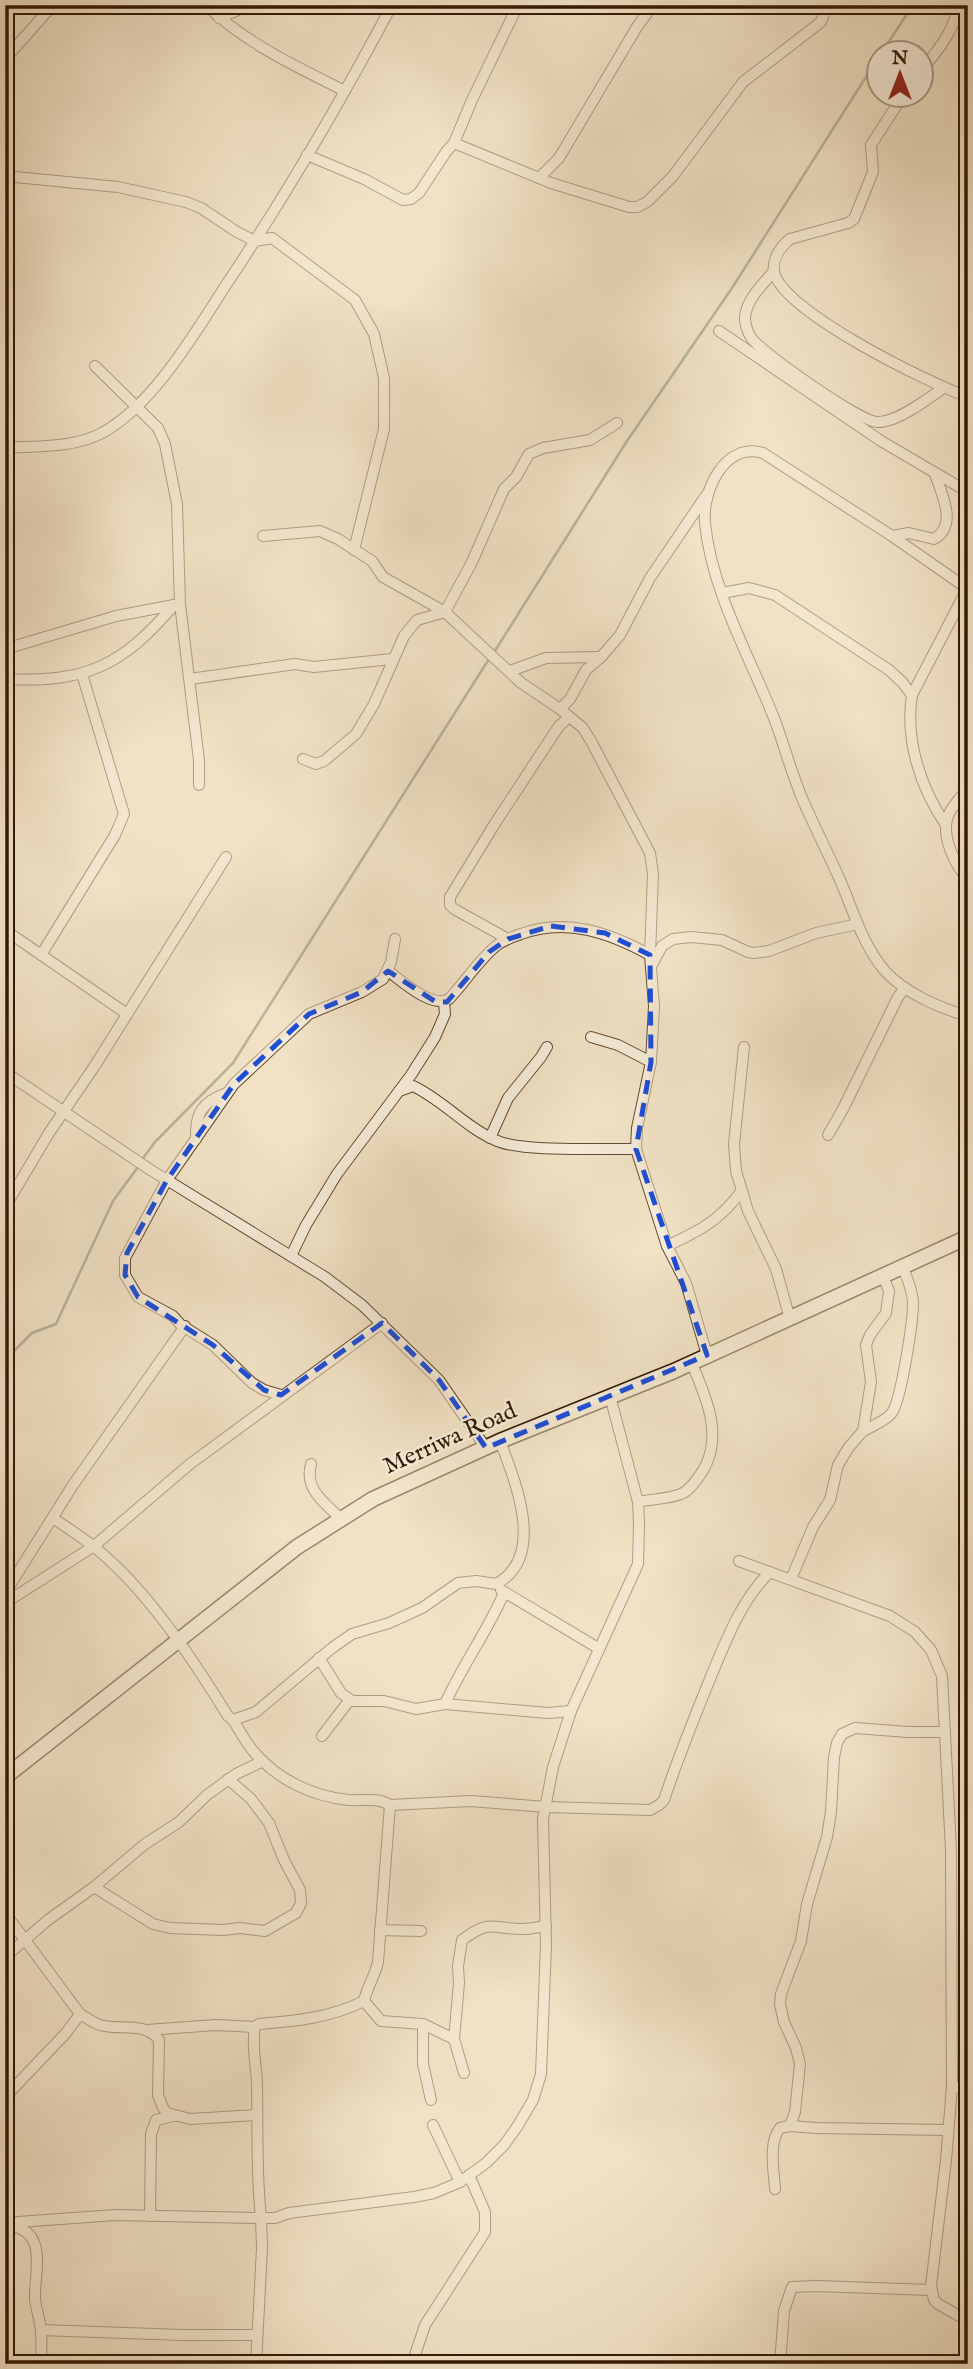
<svg xmlns="http://www.w3.org/2000/svg" width="973" height="2369" font-family="'IM FELL English',serif">
<style>
.lines{fill:none;stroke-linecap:round;stroke-linejoin:round}
.stream{stroke:#727c6b;stroke-width:2.5}
.street-casing{stroke:#634b34;stroke-width:12}
.secondary-casing{stroke:#341903;stroke-width:17}
.street{stroke:#f6ecd9;stroke-width:10}
.secondary{stroke:#f6ecd9;stroke-width:14}
.marked{fill:none;stroke:#1d4ed8;stroke-width:5;stroke-dasharray:14 9;stroke-linejoin:round}
.labels{text-anchor:middle;dominant-baseline:central;stroke-width:5;stroke-linejoin:round;paint-order:stroke}
.street-label{font-size:24px;fill:#341903;stroke:#f6ecd9}
</style>
<rect width="100%" height="100%" fill="#f1e2c5"/>
<filter id="stains"><feTurbulence type="fractalNoise" baseFrequency=".00286" numOctaves="4"/><feColorMatrix values="0 0 0 0 .2 0 0 0 0 .09 0 0 0 0 .02 0 0 0 .5 -.17"/></filter>
<radialGradient id="worn" r=".72"><stop offset=".6" stop-color="#630" stop-opacity="0"/><stop offset="1" stop-color="#630" stop-opacity=".3"/></radialGradient>
<g class="lines">
<!-- stream -->
<g class="stream">
<path d="M882,52L913,5"/>
<path d="M493,654L627,441L732,288L878,58"/>
<path d="M141,1161L155,1142L233,1063L489,659"/>
<path d="M5,1360L32,1333L56,1324L113,1201L138,1167"/>
</g>
<!-- street casing -->
<g class="street-casing">
<g id="street">
<path d="M206,5C245,43 297,67 345,91"/>
<path d="M219,18L238,10L243,5"/>
<path d="M5,59L53,5"/>
<path d="M920,72C935,54 957,29 957,5"/>
<path d="M904,94L871,145L873,172L854,219L848,223L790,239C780,247 772,259 774,272C783,312 929,383 968,397"/>
<path d="M454,143L551,183L629,207H637L647,202L673,176L743,82L821,22L827,5"/>
<path d="M307,155L364,179L403,200L411,199L419,193L446,152L454,143L472,100L518,5"/>
<path d="M5,176L118,187L186,202L201,208L237,232L255,241L272,238L355,300L374,334L384,378V429L354,550"/>
<path d="M539,178L559,158L637,27L653,5"/>
<path d="M774,271C763,284 744,302 745,320C746,328 748,334 753,340C767,356 859,421 877,422C896,423 928,399 943,388"/>
<path d="M719,331L881,441L968,492"/>
<path d="M95,366L158,428L165,444L177,504L180,604L199,760V785"/>
<path d="M5,448C36,446 72,448 100,434C152,407 195,333 226,285C286,195 341,101 392,5"/>
<path d="M263,536L320,531L338,539L372,561L383,577L445,612L520,682L560,709L583,728L592,743L650,853L653,874L650,955L654,1006L651,1062L637,1128L636,1149L667,1246L686,1283L707,1355"/>
<path d="M892,536L909,533L934,539C958,525 942,495 935,474"/>
<path d="M968,589L892,536L763,453C725,442 702,490 705,523C712,592 749,655 774,718C784,744 791,772 802,798C814,826 828,853 840,880C853,910 863,946 885,971C905,993 939,1008 968,1016"/>
<path d="M722,593L749,588L775,595L889,670L902,682L912,695"/>
<path d="M5,649L116,616L174,605"/>
<path d="M510,671L546,658L601,657"/>
<path d="M5,679C86,683 122,666 174,605"/>
<path d="M190,679L295,664L314,667L392,659"/>
<path d="M560,709L570,699L586,670L601,657L620,635L650,578L707,494"/>
<path d="M303,759L316,764L324,761L356,734L374,704L404,636L417,620L445,612L472,562L504,489L516,477L529,454L543,448L590,440L617,423"/>
<path d="M968,788C961,797 952,806 948,816C941,834 954,866 968,878"/>
<path d="M946,825C920,787 905,740 912,695L967,589"/>
<path d="M5,930L127,1014"/>
<path d="M508,939L454,909L450,905V897L494,825L559,726L569,717"/>
<path d="M41,955L115,835L124,814L82,674"/>
<path d="M652,965L662,946L673,939L691,937L722,940L748,952L754,953L769,951L816,933L858,924"/>
<path d="M388,971C402,981 432,1009 449,999C465,982 478,961 496,946C503,940 512,937 521,934C566,917 610,933 650,955"/>
<path d="M591,1037L618,1045L651,1062"/>
<path d="M744,1047L734,1144L736,1171L748,1211L776,1269L790,1319"/>
<path d="M5,1072L149,1169L325,1277L362,1305L439,1380L486,1448"/>
<path d="M399,1091L413,1086C443,1100 465,1127 495,1140C522,1153 603,1148 636,1149"/>
<path d="M828,1135L843,1109L898,997L905,988"/>
<path d="M490,1138L508,1098L541,1057L547,1047"/>
<path d="M196,1139C195,1113 202,1102 227,1093"/>
<path d="M5,1207L49,1133L94,1067L226,857"/>
<path d="M667,1246C699,1231 719,1221 740,1193"/>
<path d="M291,1256L306,1225L337,1174L411,1075L435,1037L445,1014L444,1002"/>
<path d="M281,1395L264,1390L252,1383L213,1345L181,1325L173,1316L138,1297L125,1275V1258L167,1180L234,1084L309,1014L362,992L383,979L391,962L395,939"/>
<path d="M863,1431C873,1426 883,1422 891,1414C901,1403 913,1321 913,1303C913,1291 907,1279 903,1267"/>
<path d="M311,1464C304,1489 324,1502 340,1518"/>
<path d="M638,1502C651,1499 669,1499 681,1494C689,1491 695,1482 700,1475C725,1440 707,1398 691,1362"/>
<path d="M53,1518C66,1527 80,1536 93,1546C146,1588 192,1658 228,1716L233,1720L256,1712L332,1648L352,1634L389,1623L422,1608L458,1583L476,1581L496,1584C547,1557 515,1481 500,1441"/>
<path d="M739,1561L890,1616L915,1632L931,1650L942,1676L951,1850L952,2087L946,2160L931,2286L934,2300L938,2304L968,2321"/>
<path d="M791,1579L813,1527L830,1500L838,1465L849,1447L863,1431L871,1382L866,1345L870,1335L886,1313L889,1291L883,1276"/>
<path d="M501,1590L598,1648"/>
<path d="M5,1593L73,1485L185,1326"/>
<path d="M5,1603L94,1546L190,1464L382,1323"/>
<path d="M319,1658L341,1693L352,1701H384L416,1709L445,1704L548,1713L571,1711"/>
<path d="M445,1704C462,1666 487,1632 504,1593"/>
<path d="M233,1720C240,1731 246,1743 254,1752C278,1780 312,1796 348,1800C363,1801 377,1797 390,1805L471,1801L546,1807L650,1810L659,1805L664,1800C678,1757 695,1716 712,1674C727,1638 742,1599 770,1572"/>
<path d="M322,1736L349,1701"/>
<path d="M94,1887L153,1924L170,1928L223,1930L240,1928L265,1931L296,1913L301,1903L300,1890L284,1860L269,1823L251,1799L228,1779"/>
<path d="M5,1913L80,2014L66,2033L5,2097"/>
<path d="M380,1930L421,1931"/>
<path d="M5,1957L48,1920L94,1887L145,1844L179,1822L207,1795L236,1774L263,1761"/>
<path d="M364,2001L381,2021L423,2024L454,2039"/>
<path d="M80,2014C86,2017 93,2023 100,2025C119,2031 145,2021 159,2040L158,2095L163,2108L167,2113L190,2119L257,2115"/>
<path d="M423,2024V2064L431,2100"/>
<path d="M147,2030L216,2025L255,2027"/>
<path d="M464,2073L454,2039L459,1983L458,1966L462,1940C492,1918 491,1929 522,1929C530,1929 538,1927 546,1926"/>
<path d="M952,2087L968,2088"/>
<path d="M433,2125L460,2182"/>
<path d="M790,2126L795,2112L800,2064L796,2048L784,2022L780,2004L781,1994L801,1941L807,1904L827,1837L831,1812L834,1757L837,1743L842,1734L855,1728L908,1732H944"/>
<path d="M775,2189C774,2171 768,2143 780,2128L790,2126L816,2128L948,2130"/>
<path d="M150,2216L151,2134L156,2120L174,2116"/>
<path d="M5,2223L115,2215L261,2218C256,2172 258,2132 257,2087C257,2067 251,2046 255,2027L259,2024C296,2021 330,2018 364,2001C367,1987 375,1976 378,1962L390,1805"/>
<path d="M10,2225C49,2233 34,2271 35,2299C36,2309 40,2320 41,2331C42,2342 41,2353 41,2364"/>
<path d="M41,2330L182,2335H256"/>
<path d="M256,2364L262,2248L261,2218H275L289,2213L414,2197L434,2193L460,2182L486,2163L504,2145L517,2127L533,2100L541,2074L546,1945L543,1819L553,1767L571,1711L638,1564L639,1523L638,1502L610,1396"/>
<path d="M412,2364L425,2325L485,2232V2212L469,2175"/>
<path d="M780,2364L784,2311L792,2287L817,2286L931,2290"/>
</g>
</g>
<!-- secondary casing -->
<g class="secondary-casing">
<path id="secondary" d="M5,1777L297,1547L373,1499L500,1441L674,1371L968,1237"/>
</g>
<!-- street -->
<use href="#street" class="street"/>
<!-- secondary -->
<use href="#secondary" class="secondary"/>
</g>
<!-- marked area -->
<path d="M0 0H973V2369H0ZM551,926L605,933L650,955L651,1062L636,1149L707,1355L486,1448L439,1380L382,1323L281,1395L264,1390L213,1345L138,1297L125,1275L127,1253L167,1180L234,1084L309,1014L362,992L388,971L436,1002H447L489,952L508,939Z" fill="#f1e2c5" fill-opacity=".55" fill-rule="evenodd"/>
<path class="marked" d="M551,926L605,933L650,955L651,1062L636,1149L707,1355L486,1448L439,1380L382,1323L281,1395L264,1390L213,1345L138,1297L125,1275L127,1253L167,1180L234,1084L309,1014L362,992L388,971L436,1002H447L489,952L508,939Z"/>
<g class="labels">
<!-- street labels -->
<g class="street-label">
<text transform="translate(450 1439) rotate(-24)">Merriwa Road</text>
</g>
</g>
<!-- margin -->
<rect width="973" height="2369" fill="none" stroke="#f1e2c5" stroke-width="28"/>
<rect x="7" y="7" width="959" height="2355" fill="none" stroke="#341903" stroke-width="3.5"/>
<rect x="14" y="14" width="945" height="2341" fill="none" stroke="#341903" stroke-width="2"/>
<!-- north arrow -->
<g transform="translate(900 74)"><circle r="33" fill="#f6ecd9" stroke="#a89883" stroke-width="2"/>
<path d="M0-5L12 26L0 18L-12 26Z" fill="#8f2418"/>
<text y="-10" font-size="19" font-weight="bold" text-anchor="middle" fill="#341903">N</text>
</g>
<rect width="100%" height="100%" filter="url(#stains)"/>
<rect width="100%" height="100%" fill="url(#worn)"/>
</svg>
